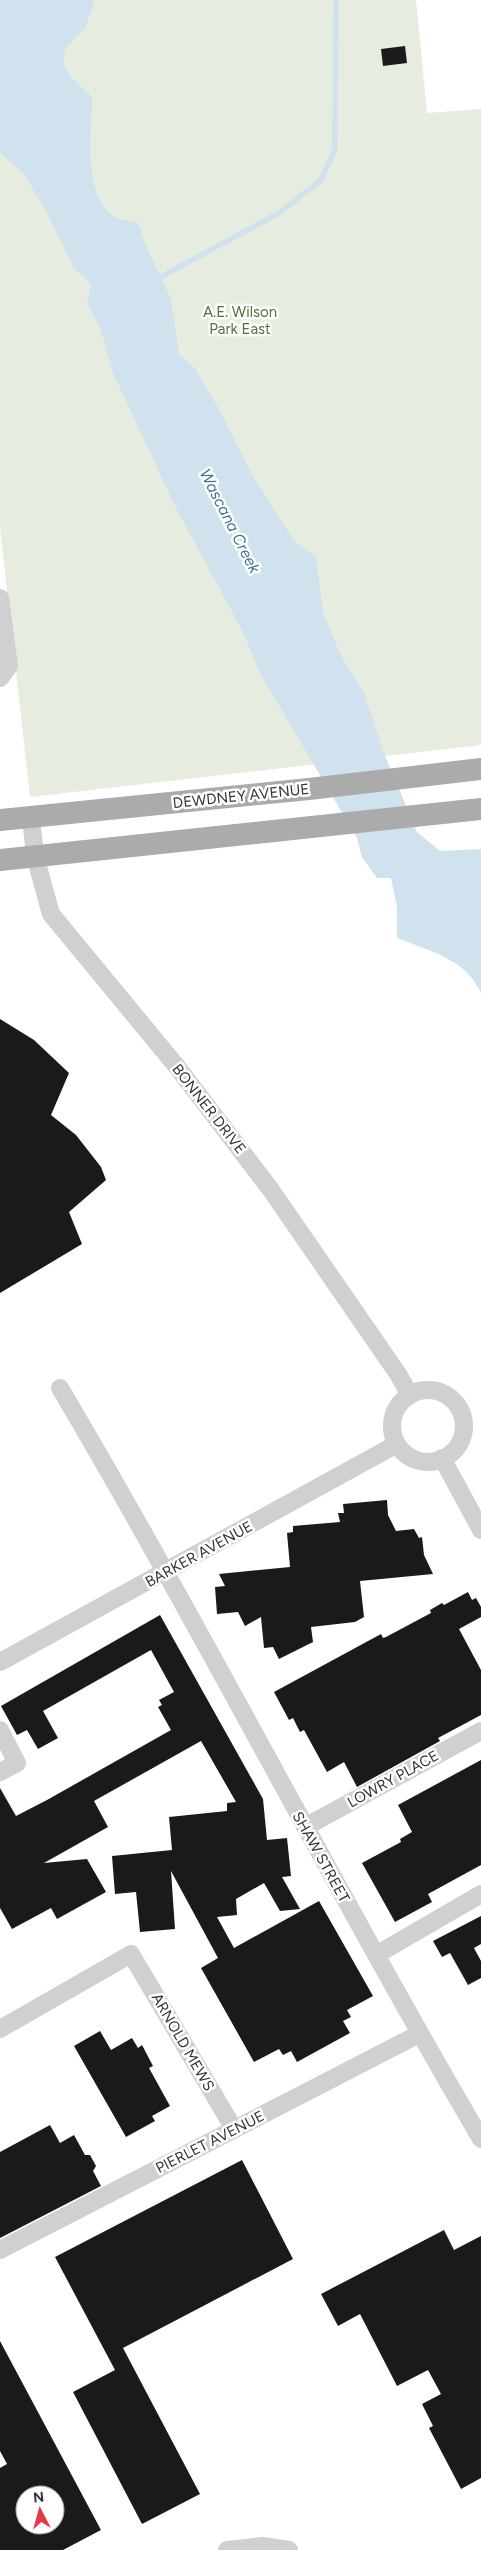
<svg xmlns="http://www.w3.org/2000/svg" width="481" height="2550" font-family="Figtree,sans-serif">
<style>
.green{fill:#e6ecdf}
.water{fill:#cfe2ee}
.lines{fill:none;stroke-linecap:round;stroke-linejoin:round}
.stream{stroke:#cfe2ee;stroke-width:5.5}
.building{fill:#1a1a1a;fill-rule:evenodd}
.minor{stroke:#d0d0d0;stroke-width:18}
.major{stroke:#ababab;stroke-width:22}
.labels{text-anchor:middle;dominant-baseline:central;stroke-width:5;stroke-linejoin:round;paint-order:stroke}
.park-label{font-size:15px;fill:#56703f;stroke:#fff}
.street-label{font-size:15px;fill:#333;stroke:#fff}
.water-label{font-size:16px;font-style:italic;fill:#3f7597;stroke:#fff}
</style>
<rect width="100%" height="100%" fill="#fff"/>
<!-- green -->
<path class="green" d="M0,0H416L427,113L481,109V745L30,797L0,527Z"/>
<!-- water -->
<path class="water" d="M0,0H95L85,28L65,49L63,64L72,78L92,97C92,134 80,199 119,219C124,221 132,221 138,223L146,246L171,299L179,354L195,368L220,411L254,478L294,541L316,557L323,612L340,654L364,693L383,751L417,832L440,851L481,849V993C466,959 430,951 397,938V907L391,878H377L362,857L357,838L260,673L243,632L176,508L113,373L100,327L87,304L91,284L74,268L48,215L24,174L0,152Z"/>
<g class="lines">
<!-- stream -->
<path class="stream" d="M155,280L279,213L321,180L335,149L336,0"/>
</g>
<!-- building -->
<g class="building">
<path d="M405,46L407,63L383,66L381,49Z"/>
<path d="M0,1019L34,1040L69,1073L51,1115L76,1135L101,1167L106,1180L69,1212L82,1244L0,1293Z"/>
<path d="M387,1500L388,1515L396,1531L414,1529L419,1538L422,1537L424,1555L433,1574L360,1581L364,1617L355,1622L311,1627L313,1642L279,1659L273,1647L264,1648L261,1617L245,1626L238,1612L217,1614L215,1587L225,1586L219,1574L290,1567L287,1533L293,1532V1526L340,1522L338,1513H344L343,1504Z"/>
<path d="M468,1592L472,1600L476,1598L481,1607V1617L459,1629L481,1670V1715L438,1738L440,1741L357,1787L344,1762L327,1772L304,1730L300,1732L293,1718L289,1720L274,1692L381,1634L383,1638L386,1637L431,1613L430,1610L442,1603L444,1605Z"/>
<path d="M160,1615L263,1799L267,1840L287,1838L291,1876L282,1877L300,1909L280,1911L264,1883L236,1899L237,1915L217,1917L234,1948L319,1901L373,1996L347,2010L351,2017L343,2021L350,2033L297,2062L291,2051L283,2055L279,2049L254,2062L201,1968L218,1958L171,1871L175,1929L140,1932L136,1892L115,1894L112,1856L172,1850L169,1817L227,1811V1803L236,1802L201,1741L94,1801L108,1827L44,1863L87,1859L106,1892L57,1919L51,1908L12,1929L0,1908V1788L16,1816L47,1800L171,1730L158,1707L162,1705L159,1700L174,1692L151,1650L43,1711L58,1738L38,1749L27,1730L17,1735L1,1706Z"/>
<path d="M481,1760V1865L428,1894L432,1902L395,1922L362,1863L401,1842L400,1839L412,1832L398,1805Z"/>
<path d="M481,1916V1944L474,1948L481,1961V1978L468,1985L450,1953L442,1957L433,1941Z"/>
<path d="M100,2031L111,2050L132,2038L138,2048L142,2045L153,2066L149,2068L170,2106L152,2116L155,2121L126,2137L74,2046Z"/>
<path d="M50,2125L60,2143L74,2135L85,2155H90L96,2166L93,2171L101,2186L0,2238V2152Z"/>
<path d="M242,2160L293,2259L123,2348L200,2494L142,2524L73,2392L115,2370L55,2257Z"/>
<path d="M444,2230L454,2250L481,2236V2478L461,2489L429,2428L433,2426L422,2404L441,2394L428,2370L397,2386L360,2314L338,2326L321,2294Z"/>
<path d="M0,2341L101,2530L63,2550H0V2468L7,2464L0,2451ZM25,2495H55V2525H25Z"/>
</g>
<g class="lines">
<!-- minor -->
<g class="minor">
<path d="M0,598L9,666L0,678"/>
<path d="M31,817L35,856L51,914L178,1068L271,1190L398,1374L410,1395"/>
<path d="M60,1388C206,1635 336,1892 481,2139"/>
<circle cx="428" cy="1426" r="36"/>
<path d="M442,1458L481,1530"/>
<path d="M0,1662L397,1444"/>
<path d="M0,1730L17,1763L0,1772"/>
<path d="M305,1827L481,1731"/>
<path d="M376,1955L481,1894"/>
<path d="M0,2029L131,1954L234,2129"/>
<path d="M0,2250L419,2034"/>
<path d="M227,2550L262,2546L289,2550"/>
</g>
<!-- major -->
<g class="major">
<path d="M0,820L309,789L481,769"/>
<path d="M0,860L481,809"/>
</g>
</g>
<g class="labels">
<!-- park labels -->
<g class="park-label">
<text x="240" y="312">A.E. Wilson<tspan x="240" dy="17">Park East</tspan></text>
</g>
<!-- street labels -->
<g class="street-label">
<text transform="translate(241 796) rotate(-6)">DEWDNEY AVENUE</text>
<text transform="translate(209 1109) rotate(52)">BONNER DRIVE</text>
<text transform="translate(199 1554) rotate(-29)">BARKER AVENUE</text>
<text transform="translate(393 1779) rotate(-29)">LOWRY PLACE</text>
<text transform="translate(321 1857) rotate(61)">SHAW STREET</text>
<text transform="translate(183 2042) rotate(60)">ARNOLD MEWS</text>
<text transform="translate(210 2142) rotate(-27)">PIERLET AVENUE</text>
</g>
<!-- water labels -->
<g class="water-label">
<text transform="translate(230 521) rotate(63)">Wascana Creek</text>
</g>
</g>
<!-- north arrow -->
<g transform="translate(40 2510) rotate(354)"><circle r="24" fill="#ffffff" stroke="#adadad"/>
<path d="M0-4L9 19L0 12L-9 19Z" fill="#e63946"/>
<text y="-8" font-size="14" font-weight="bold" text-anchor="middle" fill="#333333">N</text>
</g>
</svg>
